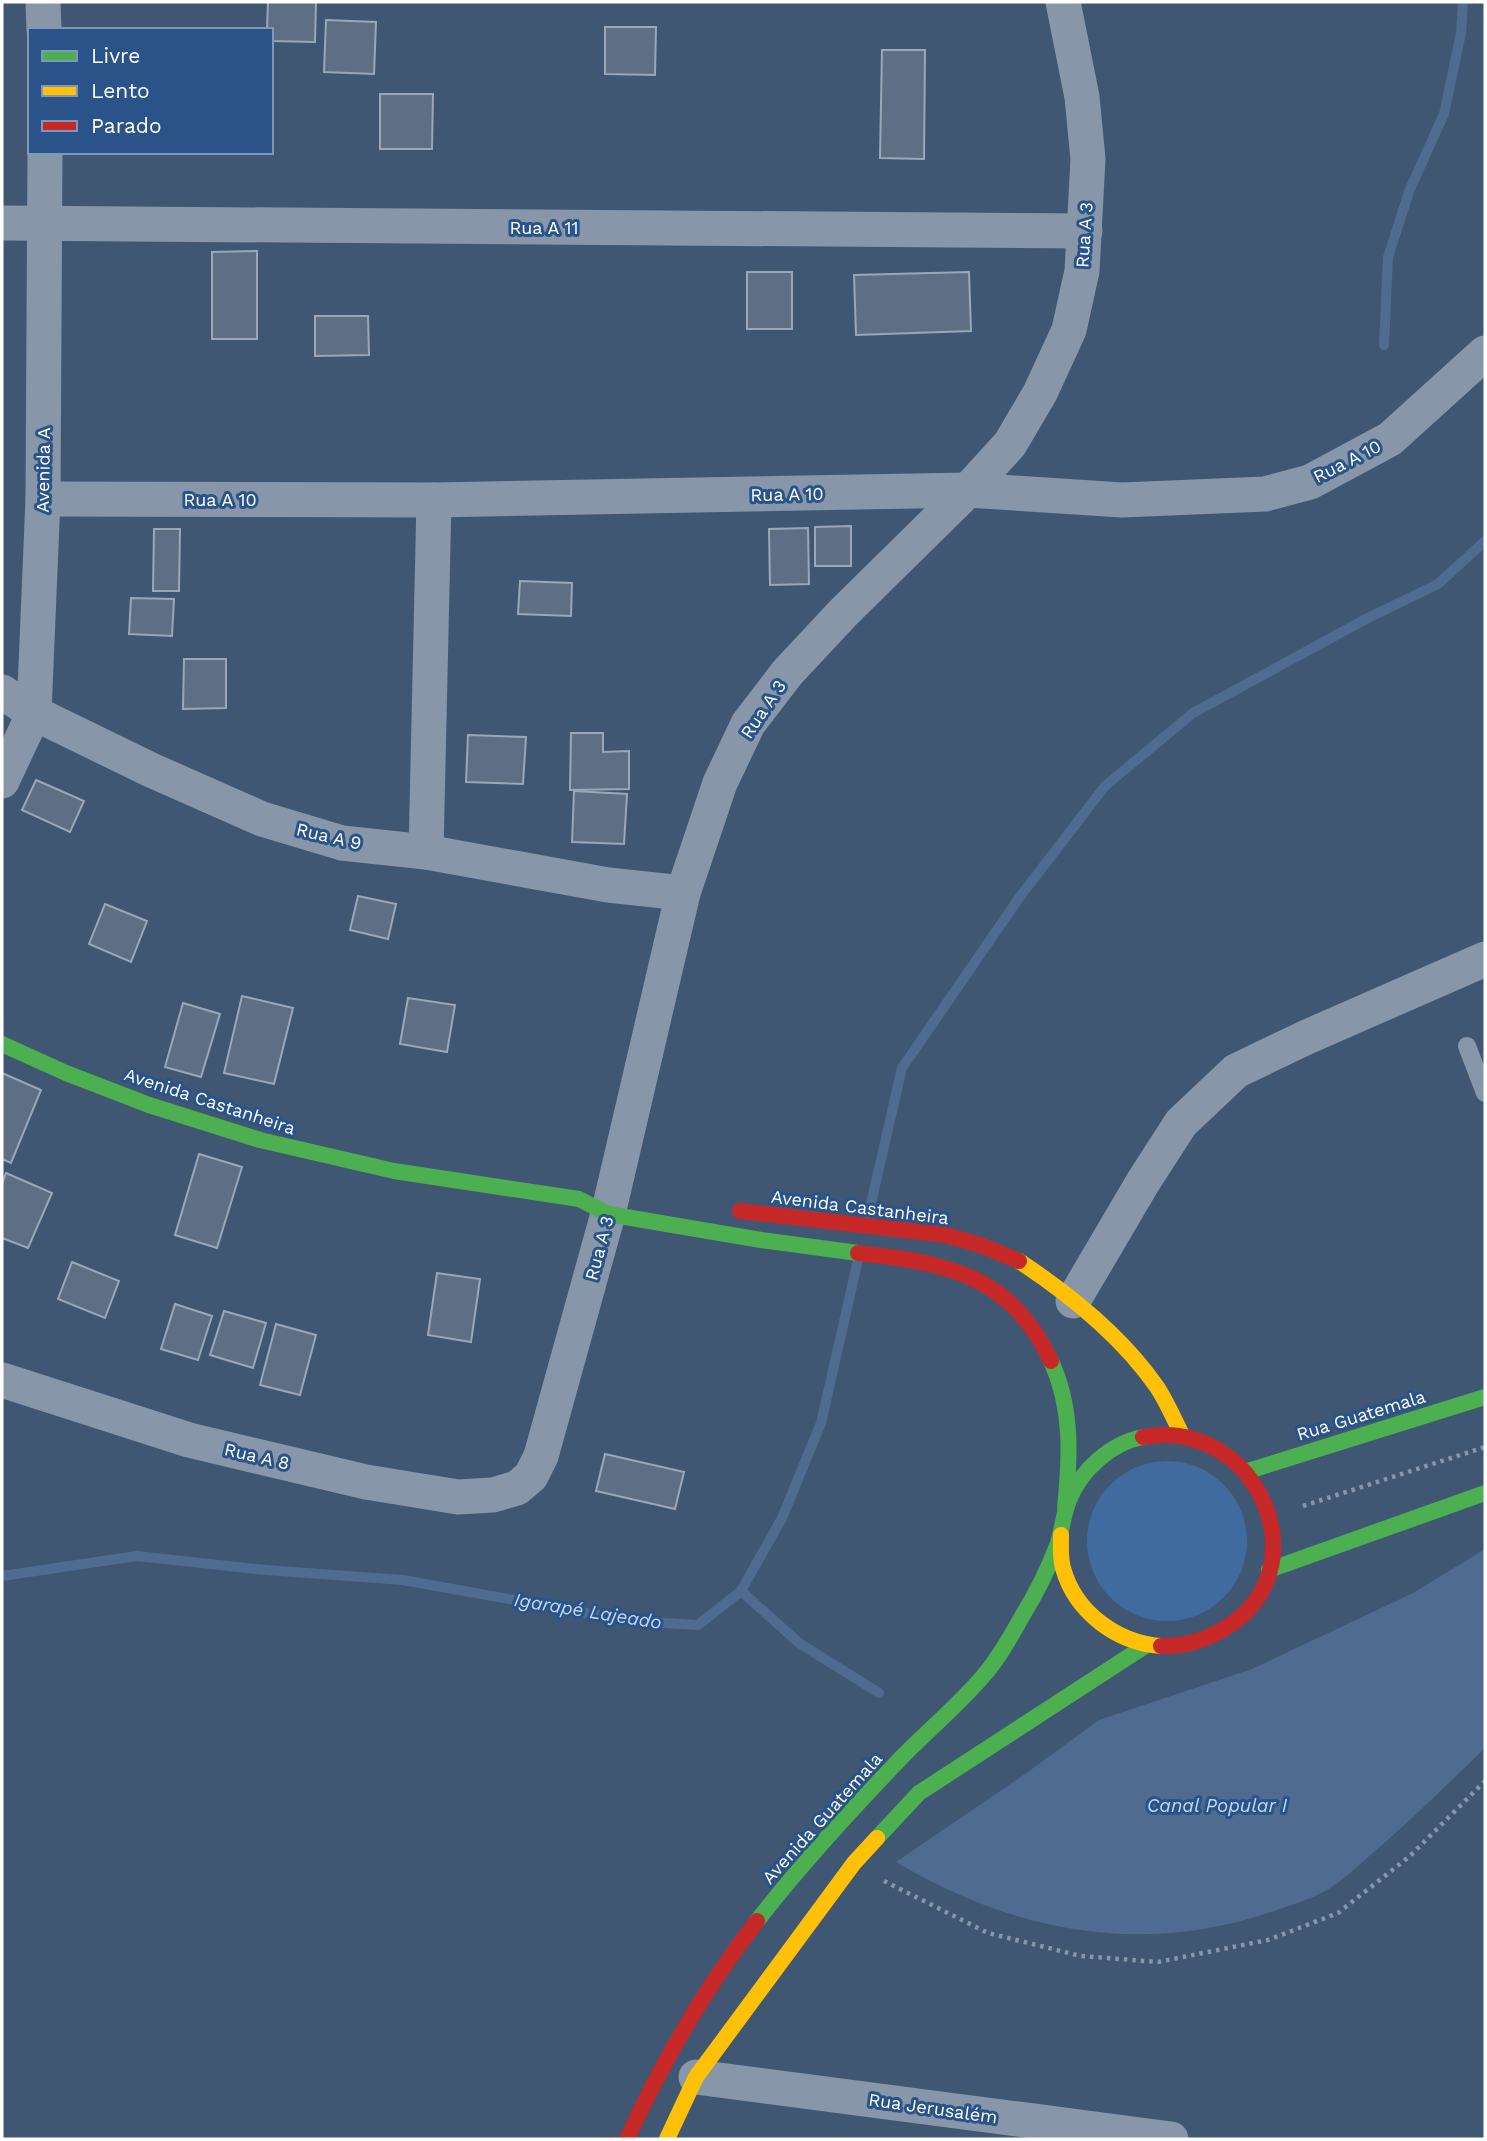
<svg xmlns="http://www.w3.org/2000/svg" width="1487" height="2141" font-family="'Work Sans',sans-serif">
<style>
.green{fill:#3f6b9f}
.water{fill:#4f6b8f}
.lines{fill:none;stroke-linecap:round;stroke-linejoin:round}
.stream{stroke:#4f6b8f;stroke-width:10}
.building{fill:#5d6f85;stroke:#9aa7b7;stroke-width:2}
.path{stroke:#8797a9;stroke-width:4.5;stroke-dasharray:3.5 5;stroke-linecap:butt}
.lane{stroke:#8797a9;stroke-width:18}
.street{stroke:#8797a9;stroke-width:35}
.fast{stroke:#4caf50;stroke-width:16}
.slow{stroke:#ffc107;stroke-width:16}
.jam{stroke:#c62828;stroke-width:16}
.labels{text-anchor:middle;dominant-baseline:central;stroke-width:6;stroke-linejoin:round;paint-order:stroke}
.street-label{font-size:18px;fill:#fff;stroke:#2a5489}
.water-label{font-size:19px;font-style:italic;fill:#c3d8f0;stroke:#2a5489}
</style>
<rect width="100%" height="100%" fill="#405773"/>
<!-- green -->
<circle class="green" cx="1167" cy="1541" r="80"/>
<!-- water -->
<path class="water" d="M1485,1549V1748C1448,1784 1412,1819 1373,1853C1361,1863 1349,1875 1336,1884C1318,1898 1290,1905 1268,1913C1138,1956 1012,1931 896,1862L1025,1774L1099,1720L1252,1669L1413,1593Z"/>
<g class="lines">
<!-- stream -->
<g class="stream">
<path d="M1384,345L1388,257L1410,189L1444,114L1461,33L1463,2"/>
<path d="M867,1221L902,1068L1019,898L1105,786L1193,713L1366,619L1438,584L1485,541"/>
<path d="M2,1576L137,1556L266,1570L403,1580L631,1621L698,1625L741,1591L782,1518L821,1423L858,1260"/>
<path d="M741,1591L799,1643L879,1693"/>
</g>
</g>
<!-- building -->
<g class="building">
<path d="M268,2H316L315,42L271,41V30H267Z"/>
<path d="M326,20L376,22L374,74L324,72Z"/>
<path d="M605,27H656L655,75L605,74Z"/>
<path d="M882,50H925L924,159L880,158Z"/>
<path d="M380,94H433L432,149H380Z"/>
<path d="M257,251V339H212V252Z"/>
<rect x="747" y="272" width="45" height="57"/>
<path d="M969,272L971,331L856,335L854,275Z"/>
<path d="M315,316H368L369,355L315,356Z"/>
<path d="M851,526V566H815V527Z"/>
<path d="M808,528L809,584L770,585L769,529Z"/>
<path d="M154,529H180L179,591H153Z"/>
<path d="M520,581L572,583L571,616L518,614Z"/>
<path d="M131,598L174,599L172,636L129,634Z"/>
<path d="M184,659H226V708L183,709Z"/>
<path d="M571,733H603V752L629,751V789L570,790Z"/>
<path d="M468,735L526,737L523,784L466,782Z"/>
<path d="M36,780L84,801L70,832L22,810Z"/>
<path d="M574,791L627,794L624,844L572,842Z"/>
<path d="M358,896L396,904L388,939L350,930Z"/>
<path d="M105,904L147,921L131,962L89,944Z"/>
<path d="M242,996L293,1008L274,1084L224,1073Z"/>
<path d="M408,998L455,1005L447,1052L400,1044Z"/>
<path d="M183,1003L220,1014L201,1077L165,1067Z"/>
<path d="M2,1073L41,1090L11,1163L2,1159Z"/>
<path d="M199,1154L242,1167L217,1248L175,1235Z"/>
<path d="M6,1173L52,1193L28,1248L2,1238V1184Z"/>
<path d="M72,1262L119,1281L105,1318L58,1299Z"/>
<path d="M437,1273L480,1279L471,1342L428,1335Z"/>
<path d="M175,1304L212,1316L198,1360L161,1349Z"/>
<path d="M224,1311L266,1323L253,1368L210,1355Z"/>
<path d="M276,1324L316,1335L300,1395L260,1385Z"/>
<path d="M605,1454L684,1472L675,1509L596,1491Z"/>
</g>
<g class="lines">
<!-- path -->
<g class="path">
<path d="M1303,1506L1485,1447"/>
<path d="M884,1881L988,1933L1081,1956L1158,1962L1268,1940L1338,1913L1410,1856L1485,1781"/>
</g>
<!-- lane -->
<path class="lane" d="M1467,1046L1485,1093"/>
<!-- street -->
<g class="street">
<path d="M43,2L44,30"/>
<path d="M2,223L1085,231"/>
<path d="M43,499L434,500L968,490L1122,500L1265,494L1310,482L1390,439L1485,353"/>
<path d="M2,692L34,713L151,770L262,819L342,843L426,852L608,885L683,893"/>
<path d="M2,781L34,713L43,499L45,152"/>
<path d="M426,852L434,500"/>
<path d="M1073,1301L1143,1182L1181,1123L1236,1071L1307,1037L1485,959"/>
<path d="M2,1380L189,1440L366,1482L458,1497L493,1495L517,1488L531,1476L541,1456L608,1214L683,893L720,783L748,724L787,673L844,612L968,490L1010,444L1040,393L1069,330L1082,271L1088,159L1082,97L1063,2"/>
<path d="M696,2077L1171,2139"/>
</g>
<!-- fast -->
<g class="fast">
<path d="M2,1044L66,1073L149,1105L260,1140L394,1171L579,1199L608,1214L761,1240L858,1253"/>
<path d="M1051,1361C1073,1409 1070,1457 1065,1508"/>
<path d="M1248,1471L1485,1397"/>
<path d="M1269,1570L1485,1493"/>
<path d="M877,1838L919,1793L1145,1646"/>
<path d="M757,1921C802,1863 851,1810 901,1758C928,1730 959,1705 984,1675C1000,1657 1012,1634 1024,1613C1037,1592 1048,1569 1057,1546C1062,1531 1063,1515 1069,1500C1081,1470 1111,1443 1143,1437"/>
</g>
<!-- slow -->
<g class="slow">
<path d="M1019,1261C1069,1294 1123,1338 1157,1387C1167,1402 1174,1419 1182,1435"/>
<path d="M1061,1535C1061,1546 1060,1558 1063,1568C1075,1612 1117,1643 1161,1646"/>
<path d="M667,2139L696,2077L854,1863L877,1838"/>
</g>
<!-- jam -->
<g class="jam">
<path d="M740,1211L946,1235L983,1246L1019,1261"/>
<path d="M858,1253C946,1263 1010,1274 1051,1361"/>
<path d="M1143,1437C1257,1416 1326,1571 1222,1630C1203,1641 1183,1647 1161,1646"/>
<path d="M627,2139C663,2061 704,1989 757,1921"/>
</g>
</g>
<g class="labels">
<!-- street labels -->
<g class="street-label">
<text x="544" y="227">Rua A 11</text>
<text transform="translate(1084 235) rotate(-86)">Rua A 3</text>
<text transform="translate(1347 461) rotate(-27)">Rua A 10</text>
<text transform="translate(43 470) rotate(-89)">Avenida A</text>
<text transform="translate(787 494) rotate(-1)">Rua A 10</text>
<text x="220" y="499">Rua A 10</text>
<text transform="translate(763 709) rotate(-56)">Rua A 3</text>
<text transform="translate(329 836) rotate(13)">Rua A 9</text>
<text transform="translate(210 1101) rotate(18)">Avenida Castanheira</text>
<text transform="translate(860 1207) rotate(7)">Avenida Castanheira</text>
<text transform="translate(599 1248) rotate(-75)">Rua A 3</text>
<text transform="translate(1361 1415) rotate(-17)">Rua Guatemala</text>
<text transform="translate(257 1456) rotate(13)">Rua A 8</text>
<text transform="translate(822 1818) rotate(-48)">Avenida Guatemala</text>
<text transform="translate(933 2108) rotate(8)">Rua Jerusalém</text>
</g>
<!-- water labels -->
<g class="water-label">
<text transform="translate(588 1611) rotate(9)">Igarapé Lajeado</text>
<text x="1217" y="1805">Canal Popular I</text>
</g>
</g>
<!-- border -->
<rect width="1487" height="2141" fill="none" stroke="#ffffff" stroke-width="7"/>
<!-- legend -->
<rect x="28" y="28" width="245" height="126" fill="#2a5489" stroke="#7f98b8" stroke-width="2"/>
<rect x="42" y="51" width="35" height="10" fill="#4caf50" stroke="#7f98b8" stroke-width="2"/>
<text x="91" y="63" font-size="21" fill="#ffffff">Livre</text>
<rect x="42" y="86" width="35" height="10" fill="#ffc107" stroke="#7f98b8" stroke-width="2"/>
<text x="91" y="98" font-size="21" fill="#ffffff">Lento</text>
<rect x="42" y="121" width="35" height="10" fill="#c62828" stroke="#7f98b8" stroke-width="2"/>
<text x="91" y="133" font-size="21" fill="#ffffff">Parado</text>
</svg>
